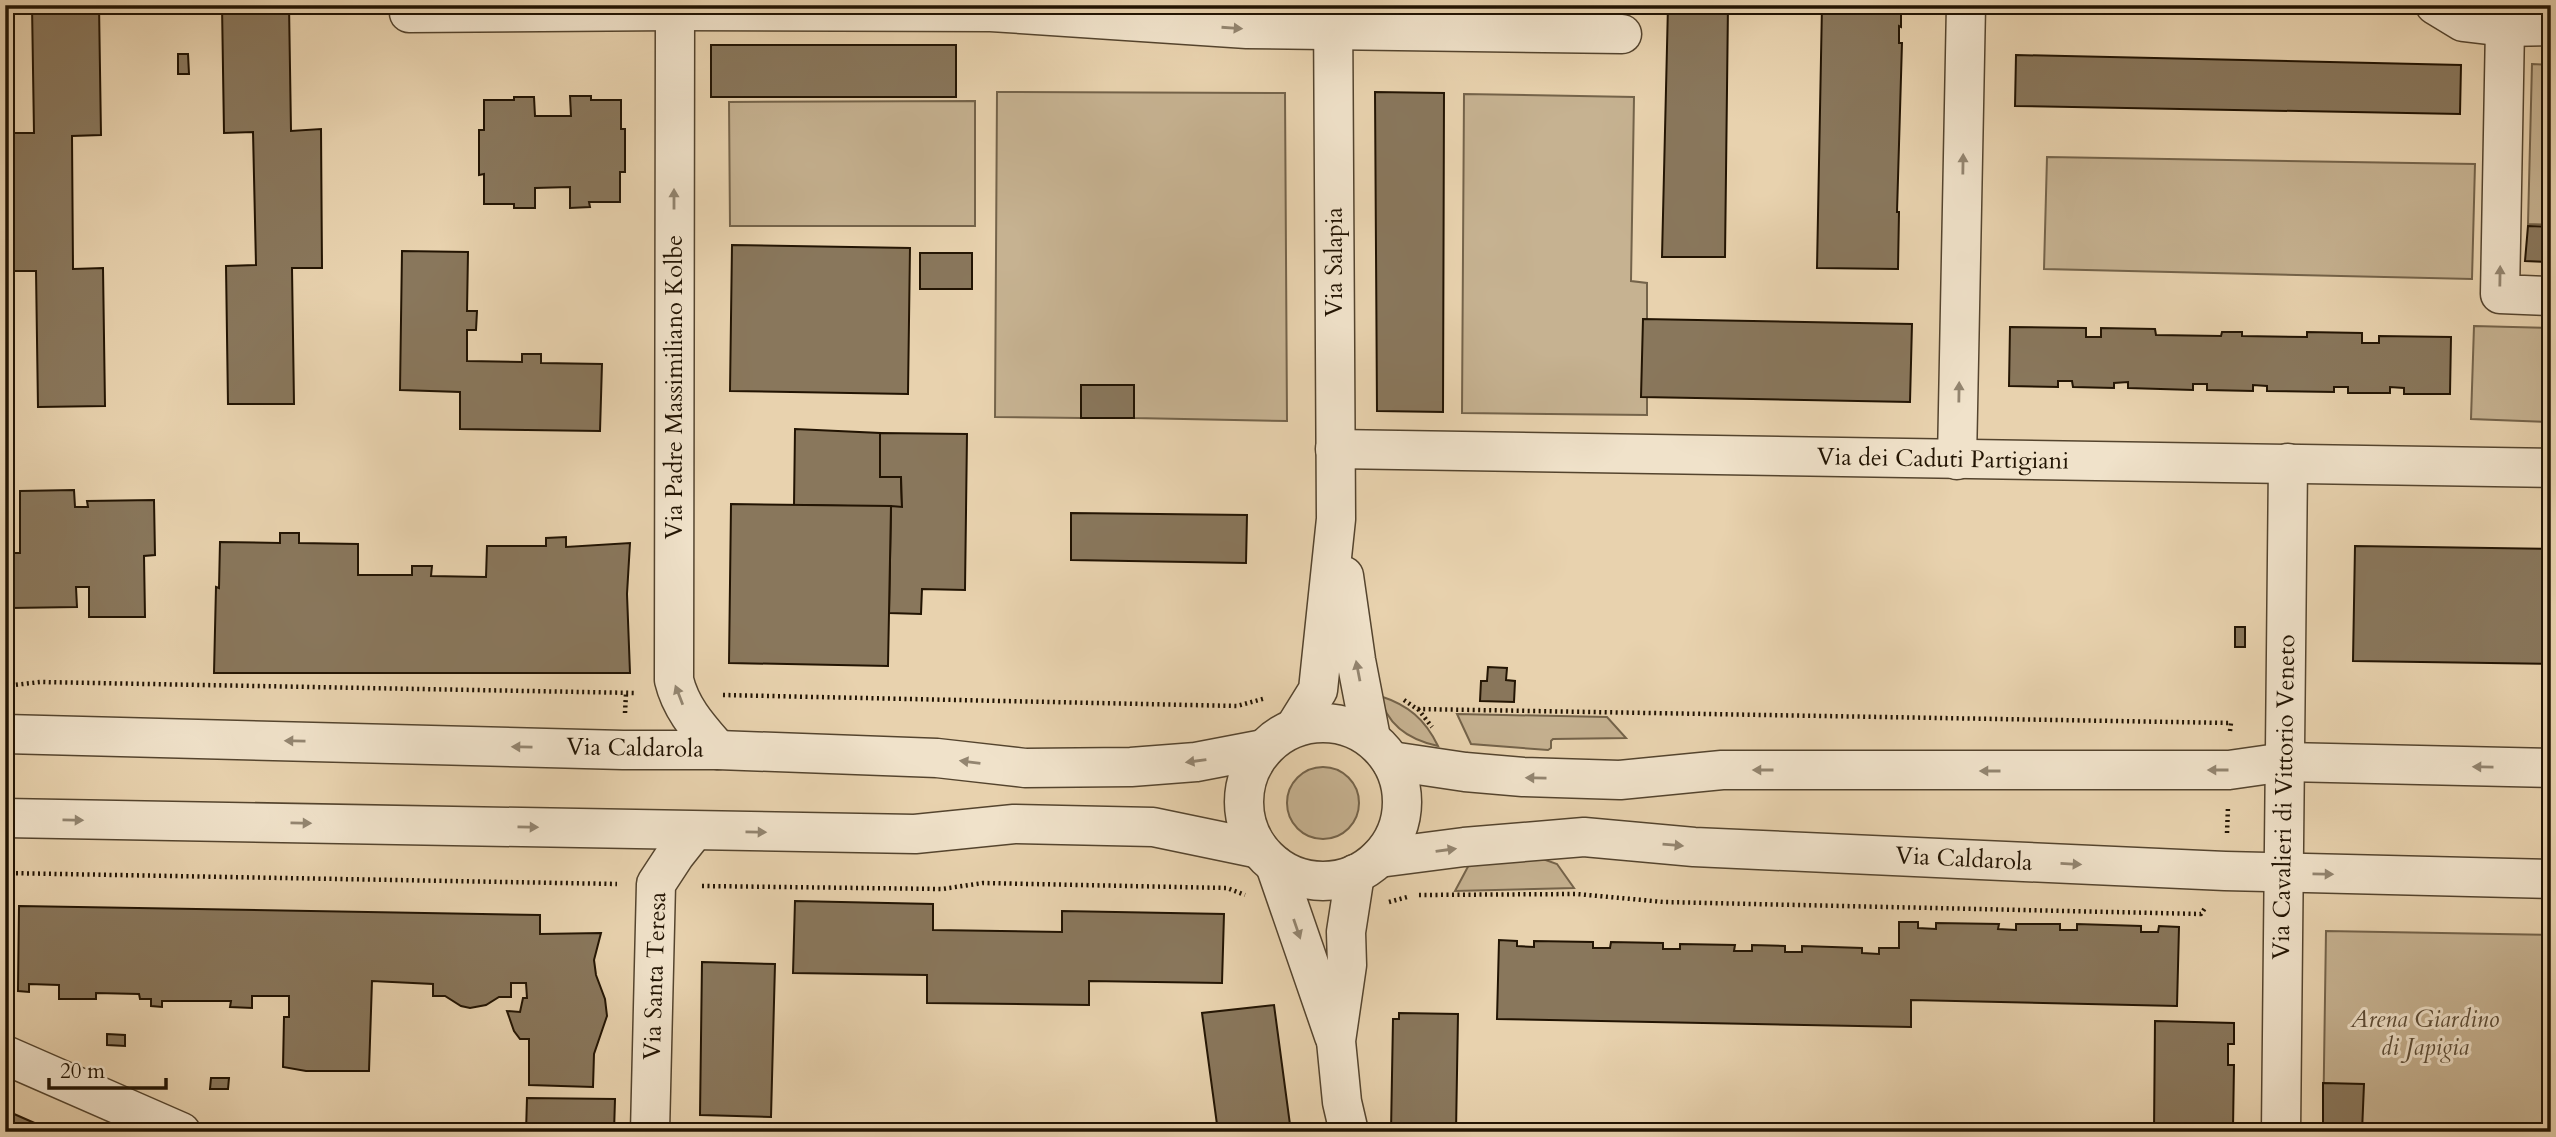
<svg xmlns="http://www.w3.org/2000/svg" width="2556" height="1137" font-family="Cardo,serif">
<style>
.green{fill:#c6b291;stroke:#74634a;stroke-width:2}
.building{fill:#89775c;stroke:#221403;stroke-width:2}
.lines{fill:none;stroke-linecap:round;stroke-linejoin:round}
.minor-casing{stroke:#54442e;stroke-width:41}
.tertiary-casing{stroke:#54442e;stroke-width:41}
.path{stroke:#221403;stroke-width:4.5;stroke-dasharray:2 3.5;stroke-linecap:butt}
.minor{stroke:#f0e2ca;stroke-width:38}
.tertiary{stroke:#f0e2ca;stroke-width:38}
.oneway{fill:#938570}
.labels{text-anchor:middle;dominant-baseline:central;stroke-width:6;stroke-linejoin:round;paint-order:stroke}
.street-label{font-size:24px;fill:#221403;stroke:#f0e2ca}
.park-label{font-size:24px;font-style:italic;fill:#5b4b35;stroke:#f0e2ca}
</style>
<rect width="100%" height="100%" fill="#e8d2ae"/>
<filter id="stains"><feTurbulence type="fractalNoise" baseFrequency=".00286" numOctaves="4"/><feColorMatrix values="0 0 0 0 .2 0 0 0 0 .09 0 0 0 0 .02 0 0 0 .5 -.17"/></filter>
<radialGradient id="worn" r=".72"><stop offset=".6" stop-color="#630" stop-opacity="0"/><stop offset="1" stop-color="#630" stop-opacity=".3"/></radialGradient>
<!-- green -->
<g class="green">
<path d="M2532,64L2551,65V225L2528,224Z"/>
<path d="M997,92L1285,93L1287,421L1134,418L1133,385H1081V418L995,417Z"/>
<path d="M1464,94L1634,97L1631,281L1647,283V415L1462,413Z"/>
<path d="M975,101V226H730L729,102Z"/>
<path d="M2047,157L2475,164L2472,279L2044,269Z"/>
<path d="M2474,326L2551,328V422L2471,419Z"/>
<path d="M1380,696C1408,705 1425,719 1438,746C1410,740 1387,726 1380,696Z"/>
<path d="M1457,714L1607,717L1626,738L1553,739L1551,741V748L1548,750L1471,744Z"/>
<circle cx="1323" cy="803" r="36"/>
<path d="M1540,858L1557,864L1574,888L1455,891L1471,861Z"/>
<path d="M2326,931L2551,935V1132H2323Z"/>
</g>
<!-- building -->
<g class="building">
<path d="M32,5H99L101,135L72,136L73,269L103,268L105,406L38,407L36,271H6L5,133H34Z"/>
<path d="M222,5H289L291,131L321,129L322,268H292L294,404H228L226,266L256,265L253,132L224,133Z"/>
<path d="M1668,5H1728L1725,257H1662Z"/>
<path d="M1822,5H1901V27L1899,26V43H1902L1897,212H1899L1898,269L1817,268Z"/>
<rect x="711" y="45" width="245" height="52"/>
<path d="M178,54H188L189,74H178Z"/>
<path d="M2016,55L2461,65L2460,114L2015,106Z"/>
<path d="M1375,92L1444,93L1443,412L1377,411Z"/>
<path d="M570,96H591V100H621V129H625V172H620V202H589L590,207L570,208V187L535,188V208H514V204H484V174L479,175V130H484V100H514V97H534L535,116H571Z"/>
<path d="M2528,226L2551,227V262L2525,261Z"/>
<path d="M732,245L910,248L908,394L730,391Z"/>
<path d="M402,251L468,252L467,311H477L476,330H467V361L522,362V354H541V363L602,364L600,431L460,429V392L400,390Z"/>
<rect x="920" y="253" width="52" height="36"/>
<path d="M1643,319L1912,324L1910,402L1641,397Z"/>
<path d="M2010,327L2086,328V337H2101V328L2155,329L2156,335L2221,336L2222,332H2242V336L2307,337V332L2362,333V343H2379V336L2451,337L2450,394H2404V388L2390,387V393H2348V387H2334V392L2267,391V386L2253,385V391L2207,390V384H2193V390L2128,388V382L2114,383V388L2073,387L2072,381H2058V387L2009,386Z"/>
<rect x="1081" y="385" width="53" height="33"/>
<path d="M795,429L880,433V477H901L902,507L794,505Z"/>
<path d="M880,433L967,434L965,590L922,589L921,614L889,613L891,506L902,507L901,477H880Z"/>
<path d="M74,490L75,507H88L87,501L154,500L155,555L144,556L145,617H89V587H76L77,607L11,608L10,553H20V491Z"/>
<path d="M731,504L891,506L888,666L729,663Z"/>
<path d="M1071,513L1247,515L1246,563L1071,560Z"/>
<path d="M280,533H299V543L358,544V575H412V566H432L431,576L486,577L487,546H546V538L566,537V547L630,543L627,594L630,673H214L216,587L219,588L220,542L280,543Z"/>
<path d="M2355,546L2551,549V664L2353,661Z"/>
<rect x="2235" y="627" width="10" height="20"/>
<path d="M1488,667L1507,668L1506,680L1515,681L1514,702L1480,701L1481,681H1487Z"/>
<path d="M795,901L933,904V930L1062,932V911L1224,914L1222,983L1089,981V1005L927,1003V975L793,973Z"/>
<path d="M19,906L540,915V934L601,933L594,960L596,975L605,999L607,1016L594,1054L593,1087L529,1085V1039H520L514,1031L507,1011L520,1012L523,998H527L526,983H511V997H499L486,1005L470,1008L461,1006L445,996H433V984L372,981L369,1071H306L283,1067L284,1017H289V996H252V1008L230,1007L231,1001H162V1007L151,1006V999H140L139,994L96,993V999H59V985L29,984V992L18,991Z"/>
<path d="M1899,922H1918V928L1936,929V923L1999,924L1998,929L2016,930V924H2060V930H2077V924L2141,926V932H2158L2159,926L2179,927L2177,1006L1911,1000V1027L1497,1019L1499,940L1517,941V946L1534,947V941L1593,942V948H1610L1611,942L1663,943V949H1680V944L1735,945L1734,951H1752V945L1785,946V952H1802V946L1862,948V953L1879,954V948H1899Z"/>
<path d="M702,962L775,964L771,1117L700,1115Z"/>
<path d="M1274,1005L1291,1132H1218L1202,1013Z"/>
<path d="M1399,1013L1458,1014L1456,1132H1391L1393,1019H1399Z"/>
<path d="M2155,1021L2234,1023V1044H2228V1065H2234L2233,1128L2227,1129V1132H2154Z"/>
<path d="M107,1034L125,1035V1046L107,1045Z"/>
<path d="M211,1078H229L228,1089H210Z"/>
<path d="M2323,1083L2364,1084L2362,1132H2323Z"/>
<path d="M527,1098L615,1099L614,1132H526Z"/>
<path d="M5,1110L55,1132H5Z"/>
</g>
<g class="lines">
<!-- minor casing -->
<g class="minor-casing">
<g id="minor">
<path d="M2435,5L2463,22L2505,27L2551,26"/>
<path d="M675,11L674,680C681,709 699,728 718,750"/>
<path d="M409,13L675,11L991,12L1247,29L1622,34"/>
<path d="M2505,27L2500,294L2551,296"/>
<path d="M1335,449L2551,468"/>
<path d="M1957,460L1966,5"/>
<path d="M1344,576L1356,660L1371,738"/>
<path d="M1295,727L1318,690L1336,519L1333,5"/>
<path d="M1275,865L1334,1036"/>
<path d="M5,1055L181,1132"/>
<path d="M650,1132L656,884L675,855L694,831"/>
<path d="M1349,1132L1342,1102L1336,1041L1347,965L1346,932L1355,874"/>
<path d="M2281,1132L2288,463"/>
</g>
</g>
<!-- tertiary casing -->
<g class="tertiary-casing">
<g id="tertiary">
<circle cx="1323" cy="802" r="79"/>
<path d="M5,734L623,750H718L937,758L1025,768L1131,767L1196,762L1264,749"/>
<path d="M1391,761L1465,772L1523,777L1620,780L1722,770H2229L2285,762L2551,768"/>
<path d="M5,818L915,834L1014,824L1153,827L1259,849"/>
<path d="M1379,858L1464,847L1584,837L1694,847L2225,871L2551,879"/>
</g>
</g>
<!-- path -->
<g class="path">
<path d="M5,686L40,682L637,693"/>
<path d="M723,695L1237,706L1266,698"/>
<path d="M1404,700L1417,709L2231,723L2230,731"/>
<path d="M1418,709L1432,727"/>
<path d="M625,713L626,693"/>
<path d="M2227,833L2228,807"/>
<path d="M5,873L617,884"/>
<path d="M702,886L942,889L983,883L1227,888L1245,895"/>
<path d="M1419,895L1577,894L1664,902L2201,914L2205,908"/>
<path d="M1389,902L1407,897"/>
</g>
<!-- minor -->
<use href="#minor" class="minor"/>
<!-- tertiary -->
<use href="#tertiary" class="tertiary"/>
</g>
<!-- one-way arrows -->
<defs><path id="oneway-solid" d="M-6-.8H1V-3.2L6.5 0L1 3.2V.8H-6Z" transform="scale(1.75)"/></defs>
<g class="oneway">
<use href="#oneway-solid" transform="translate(1232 28) rotate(4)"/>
<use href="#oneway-solid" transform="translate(1963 164) rotate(-89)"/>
<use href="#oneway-solid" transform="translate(674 199) rotate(-90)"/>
<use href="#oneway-solid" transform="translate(2500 276) rotate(-89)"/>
<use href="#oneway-solid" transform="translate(1959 392) rotate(-89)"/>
<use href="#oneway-solid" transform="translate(1358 671) rotate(-101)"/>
<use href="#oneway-solid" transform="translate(679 695) rotate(-111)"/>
<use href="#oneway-solid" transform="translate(295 741) rotate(-179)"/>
<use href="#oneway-solid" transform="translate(522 747) rotate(-179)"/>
<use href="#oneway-solid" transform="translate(1196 761) rotate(172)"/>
<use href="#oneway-solid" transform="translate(970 762) rotate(-173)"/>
<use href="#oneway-solid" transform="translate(2483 767) rotate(-179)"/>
<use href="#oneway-solid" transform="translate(1763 770) rotate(-180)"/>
<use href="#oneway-solid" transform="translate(2218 770) rotate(180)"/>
<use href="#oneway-solid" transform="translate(1990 771) rotate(-180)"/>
<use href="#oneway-solid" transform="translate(1536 778) rotate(-179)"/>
<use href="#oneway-solid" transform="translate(73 820) rotate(1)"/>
<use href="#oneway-solid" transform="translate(301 823) rotate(1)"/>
<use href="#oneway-solid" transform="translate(528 827) rotate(1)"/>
<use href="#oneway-solid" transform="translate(756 832) rotate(1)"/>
<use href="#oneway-solid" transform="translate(1673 845) rotate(5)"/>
<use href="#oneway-solid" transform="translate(1446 850) rotate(-8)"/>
<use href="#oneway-solid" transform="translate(2071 864) rotate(3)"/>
<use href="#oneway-solid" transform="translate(2323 874) rotate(1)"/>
<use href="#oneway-solid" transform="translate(1297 929) rotate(71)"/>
</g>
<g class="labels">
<!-- street labels -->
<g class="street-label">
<text transform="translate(1334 262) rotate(-90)">Via Salapia</text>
<text transform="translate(674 387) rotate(-90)">Via Padre Massimiliano Kolbe</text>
<text transform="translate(1943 459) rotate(1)">Via dei Caduti Partigiani</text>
<text transform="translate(635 748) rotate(1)">Via Caldarola</text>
<text transform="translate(2284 797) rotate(-89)">Via Cavalieri di Vittorio Veneto</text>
<text transform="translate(1964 859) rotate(3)">Via Caldarola</text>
<text transform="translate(655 976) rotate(-88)">Via Santa Teresa</text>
</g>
<!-- park labels -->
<g class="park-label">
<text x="2425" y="1019">Arena Giardino<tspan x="2425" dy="28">di Japigia</tspan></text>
</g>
</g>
<!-- margin -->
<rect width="2556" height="1137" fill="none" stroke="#e8d2ae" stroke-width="28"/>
<rect x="7" y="7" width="2542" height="1123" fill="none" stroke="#221403" stroke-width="3.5"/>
<rect x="14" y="14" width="2528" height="1109" fill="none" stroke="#221403" stroke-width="2"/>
<!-- scale -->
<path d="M49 1078v10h117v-10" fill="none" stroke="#221403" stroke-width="3.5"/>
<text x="60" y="1078" font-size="21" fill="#221403" stroke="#f0e2ca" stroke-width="5" paint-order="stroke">20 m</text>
<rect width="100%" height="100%" filter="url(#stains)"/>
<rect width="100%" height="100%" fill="url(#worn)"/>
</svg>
